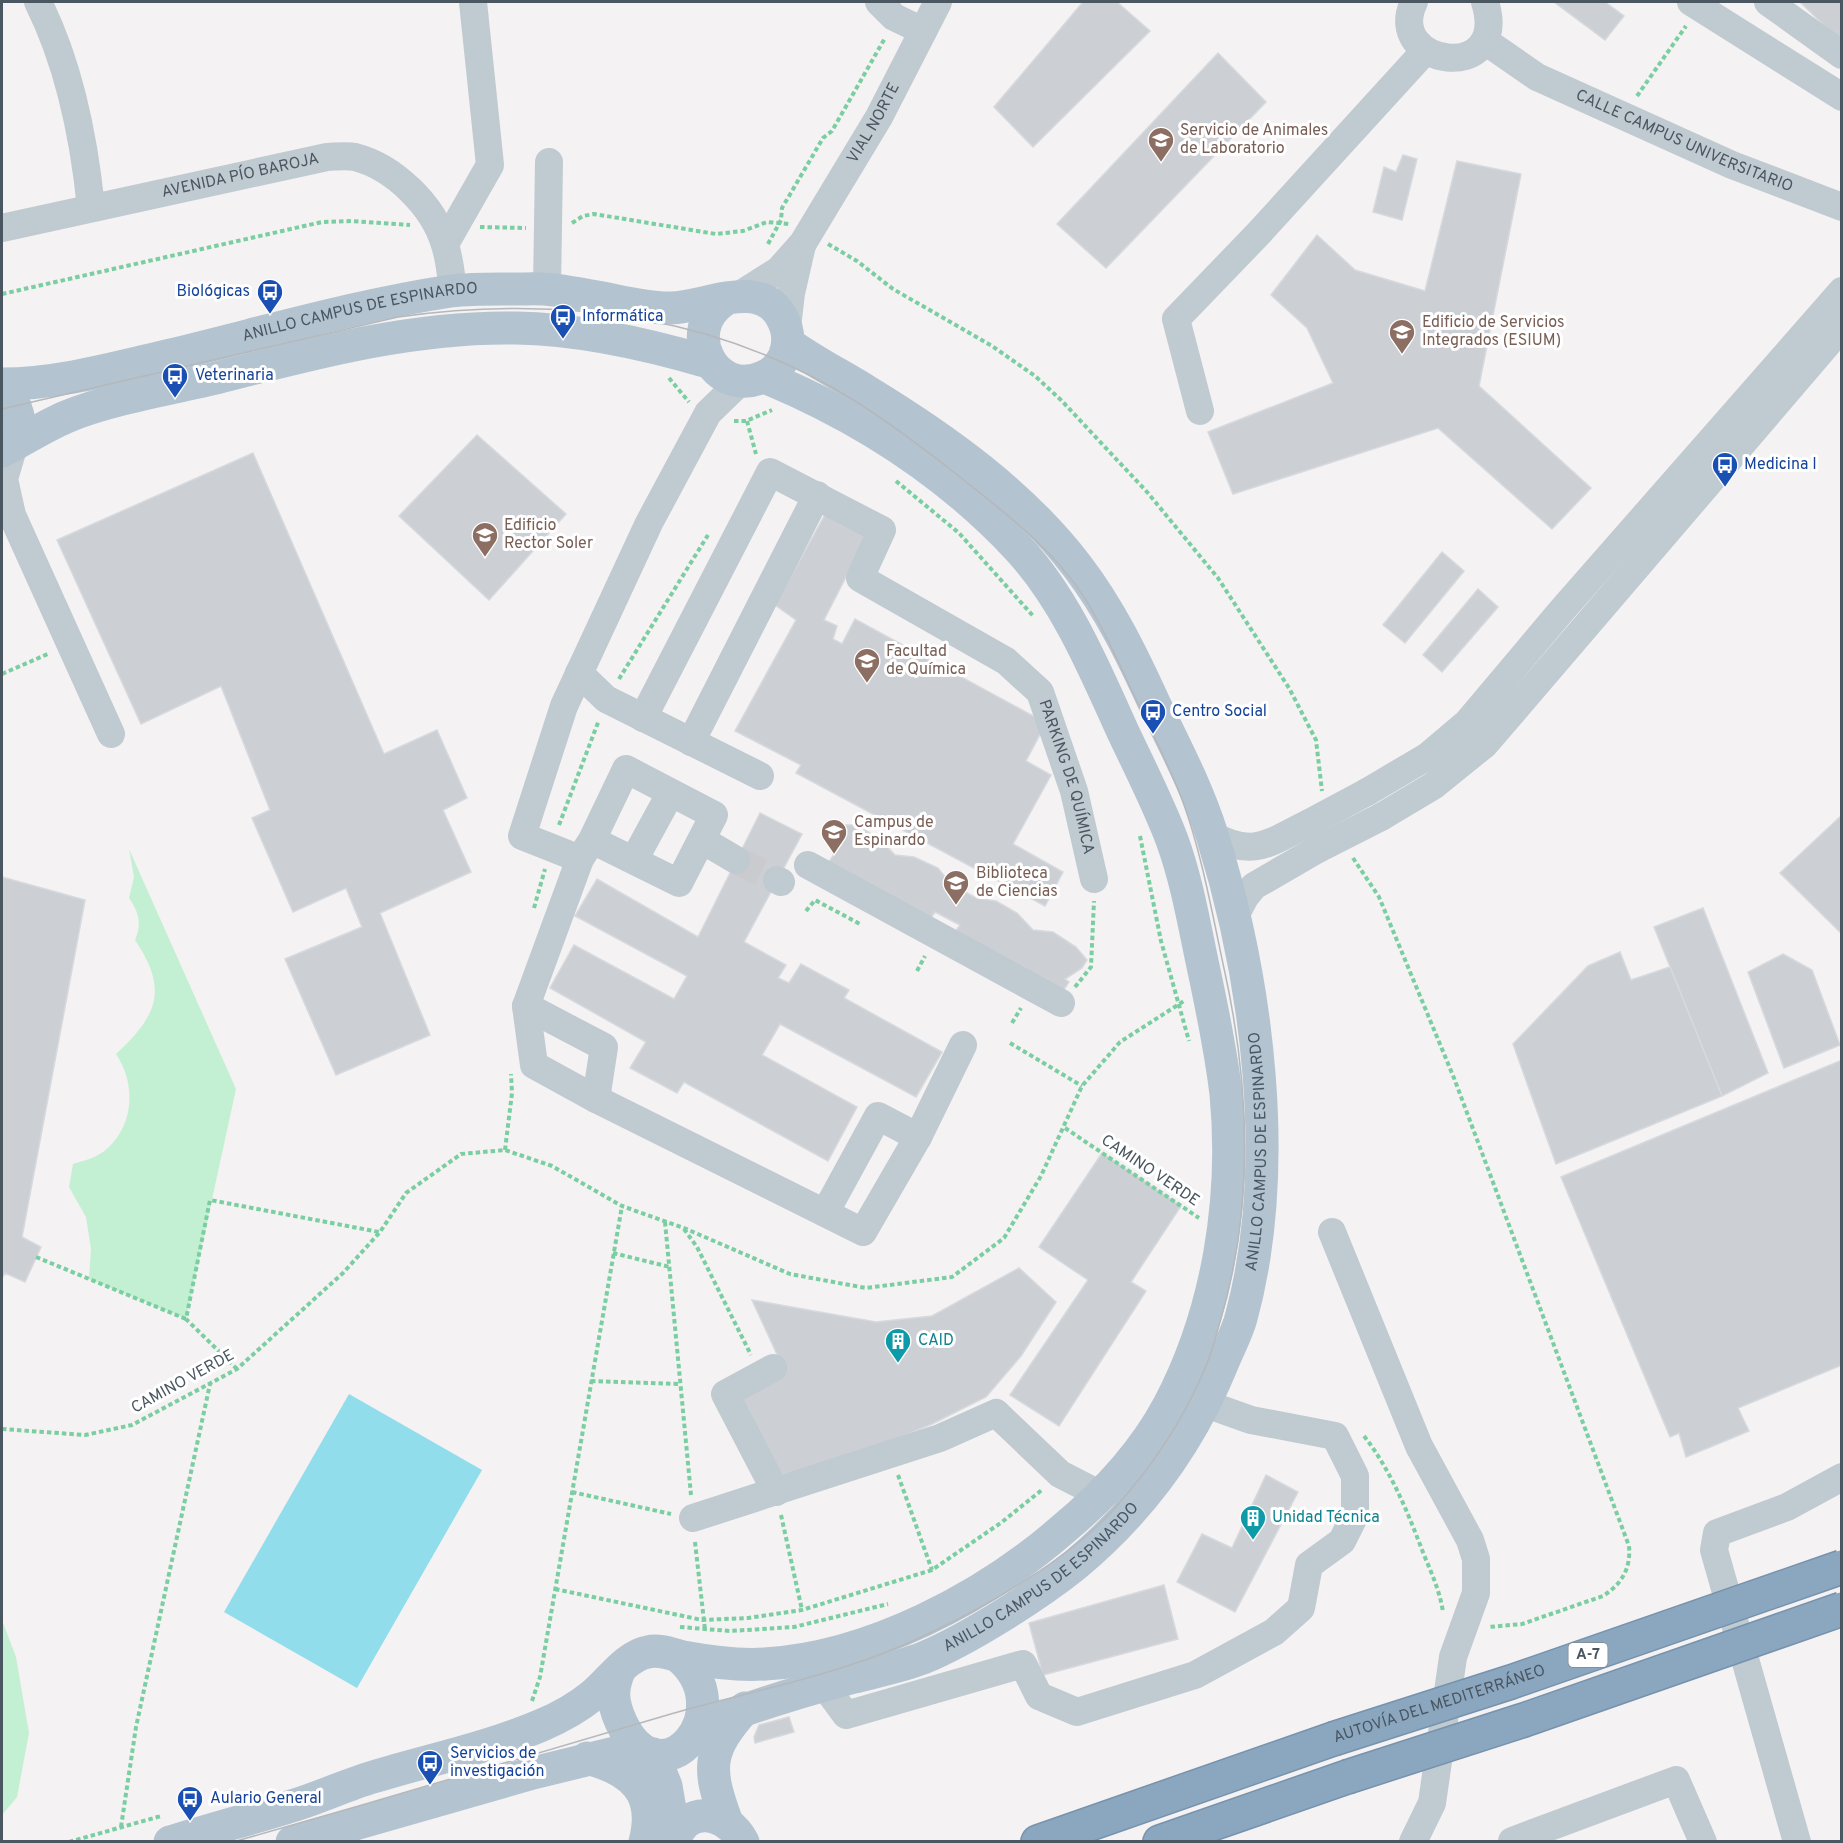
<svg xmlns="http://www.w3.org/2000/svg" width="1843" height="1843" font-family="Overpass,sans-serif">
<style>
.green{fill:#c3f0d2}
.water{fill:#91ddec}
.building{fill:#cccfd4;stroke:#d6d9dd;stroke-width:1.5}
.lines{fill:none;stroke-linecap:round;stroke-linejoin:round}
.minor-tunnel{stroke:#cacbce;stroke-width:28;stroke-dasharray:28 14;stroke-linecap:butt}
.highway-casing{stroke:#7692ac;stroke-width:36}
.path{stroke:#7bcea1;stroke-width:4;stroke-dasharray:4.5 3;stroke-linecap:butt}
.minor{stroke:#c0cad1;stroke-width:28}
.major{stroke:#b3c3d0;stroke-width:33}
.highway{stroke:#8ba7c0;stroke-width:33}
.tram{stroke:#b4b8bc;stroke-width:1.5}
.highway-bridge-casing{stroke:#7692ac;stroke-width:36;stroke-linecap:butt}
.minor-bridge{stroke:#c0cad1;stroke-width:28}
.highway-bridge{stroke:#8ba7c0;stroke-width:33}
.labels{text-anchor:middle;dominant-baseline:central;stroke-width:6;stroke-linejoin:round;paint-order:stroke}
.shield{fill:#fff;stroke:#808990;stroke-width:1.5}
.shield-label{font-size:15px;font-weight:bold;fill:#4a5660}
.street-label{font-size:16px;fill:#4a5660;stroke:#fff}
.education-label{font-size:16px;fill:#785e54;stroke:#fff;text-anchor:start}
.transit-label{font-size:16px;fill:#164399;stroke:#fff;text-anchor:start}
.culture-label{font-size:16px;fill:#0d838f;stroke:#fff;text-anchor:start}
</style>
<rect width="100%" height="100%" fill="#f4f2f2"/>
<!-- green -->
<g class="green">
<path d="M129,849L236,1089L186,1319L89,1279L91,1249L86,1217L69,1187L73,1164C83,1161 95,1158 103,1152C134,1128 137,1085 116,1054C157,1016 169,990 135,940C142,924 139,912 129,898L134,877Z"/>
<path d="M2,1620L16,1657L29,1733L17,1797L2,1815Z"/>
</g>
<!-- water -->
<path class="water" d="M349,1394L482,1470L357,1688L224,1612Z"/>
<!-- building -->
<g class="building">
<path d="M1083,2H1117L1150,31L1033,147L994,107Z"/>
<path d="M1554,2H1605L1624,16L1605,40Z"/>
<path d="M1800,2H1842V43Z"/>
<path d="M1218,53L1266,102L1106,268L1057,224Z"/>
<path d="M1403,155L1417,159L1402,220L1373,212L1384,167L1396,172Z"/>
<path d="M1457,161L1521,174L1479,386L1591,488L1552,529L1438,428L1233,494L1208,432L1333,383L1307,328L1271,295L1317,235L1355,270L1425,291Z"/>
<path d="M477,435L566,514L489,600L399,516Z"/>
<path d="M253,453L384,754L437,730L467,798L443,810L471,872L380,913L430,1035L336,1075L285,959L362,927L346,888L293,912L252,818L270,810L221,686L141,724L57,540Z"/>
<path d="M827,511L868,534L824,620L837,626L833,639L842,644L855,619L1046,723L1026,761L1051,775L1013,844L1063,872L1045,906L796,773L801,765L735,731L796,620L775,605Z"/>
<path d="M1442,552L1464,571L1405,643L1383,625Z"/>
<path d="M1478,589L1498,607L1442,672L1423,655Z"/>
<path d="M760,813L802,834L744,942L786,965L778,978L789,983L801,964L849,990L844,998L942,1052L916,1097L780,1024L762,1055L857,1107L828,1161L684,1082L677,1093L630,1068L646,1042L550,988L574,945L674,999L687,976L575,916L597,879L698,937Z"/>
<path d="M1842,815V934L1780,873Z"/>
<path d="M840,825H857L881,840L895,855L914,857L938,868L951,884L976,898L996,901L1017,913L1033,930L1053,932L1076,947L1087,960L1082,968L1065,979L1069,982L1063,991L955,932L960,925L935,912L930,919L828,863L833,856L835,834Z"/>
<path d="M2,877L85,900L22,1237L41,1247L25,1282L5,1273L2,1278Z"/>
<path d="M1703,908L1768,1073L1722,1096L1654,927Z"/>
<path d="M1620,952L1631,980L1670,967L1722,1096L1556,1164L1513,1044L1588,966Z"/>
<path d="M1783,954L1812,970L1840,1045L1784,1068L1748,972Z"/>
<path d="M1842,1060V1365L1738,1408L1749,1431L1686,1457L1679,1433L1670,1437L1561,1177Z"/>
<path d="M1102,1153L1181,1206L1131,1282L1146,1291L1059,1426L1010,1395L1088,1280L1039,1247Z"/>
<path d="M1019,1268L1056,1302L1021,1356L986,1397L932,1424L828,1468L776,1475L739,1395L785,1372L752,1300L876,1322L932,1316Z"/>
<path d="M1266,1475L1298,1492L1235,1612L1177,1582L1202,1534L1232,1548Z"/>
<path d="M1164,1585L1178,1639L1043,1675L1029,1623Z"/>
<path d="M789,1717L794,1732L755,1743L754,1737L759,1725Z"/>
</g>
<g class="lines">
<!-- minor-tunnel -->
<path class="minor-tunnel" d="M736,860L777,880"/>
<!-- highway casing -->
<g class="highway-casing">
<g id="highway">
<path d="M1038,1842L1333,1739"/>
<path d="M1160,1842L1347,1777"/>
</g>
</g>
<!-- path -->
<g class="path">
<path d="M1637,96L1686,26"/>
<path d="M572,223L583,216L594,214L716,234L743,231L767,222L789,224"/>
<path d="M480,227L526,228"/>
<path d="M768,244L781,220L782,208L823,138L832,131L885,38"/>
<path d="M828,244L857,261L893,289L992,346L1035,376L1061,400L1147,492L1218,578L1289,688L1316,740L1322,791"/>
<path d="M2,294L322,222L351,221L410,225"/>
<path d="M669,378L689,402"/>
<path d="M734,421H746L772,410"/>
<path d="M747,421L756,454"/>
<path d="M896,481L959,533L1034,617"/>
<path d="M2,674L50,653"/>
<path d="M619,679L708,535"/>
<path d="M559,825L599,720"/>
<path d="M1140,836L1161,941L1189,1041"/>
<path d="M1353,858L1379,897L1454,1078L1629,1546C1631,1568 1622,1584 1603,1596L1522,1624L1489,1627"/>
<path d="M534,908L545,869"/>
<path d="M806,911L815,900L860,924"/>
<path d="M917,971L925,956"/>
<path d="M1075,987L1091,967L1094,901"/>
<path d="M1012,1023L1021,1008"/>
<path d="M1010,1043L1082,1086"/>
<path d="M1065,1128L1199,1218"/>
<path d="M505,1150L512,1093L511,1074"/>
<path d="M665,1222L691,1495"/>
<path d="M684,1229L697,1247L751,1355"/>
<path d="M613,1253L670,1267"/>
<path d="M36,1257L186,1319"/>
<path d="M237,1369L186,1319L210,1200L379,1232"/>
<path d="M591,1381L680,1384"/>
<path d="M2,1429L85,1435L132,1425L237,1369L343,1273L380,1232L406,1193L461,1154L505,1150L552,1166L622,1206L684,1228L790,1274L866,1288L952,1277L1004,1238L1041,1176L1082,1086L1120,1042L1184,1001"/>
<path d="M1364,1436C1392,1472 1408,1513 1424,1555C1432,1574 1440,1592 1443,1612"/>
<path d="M898,1475L932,1570"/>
<path d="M572,1492L671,1514"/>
<path d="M781,1515L802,1610"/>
<path d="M695,1542L705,1630"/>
<path d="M555,1589L702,1620L748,1618L802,1610L932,1570L1002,1522L1043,1489"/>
<path d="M680,1627L730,1631L794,1627L888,1604"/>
<path d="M532,1701L540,1677L622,1206"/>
<path d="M121,1827L136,1727L210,1384"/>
<path d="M69,1842L161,1816"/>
</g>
<!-- minor -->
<g class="minor">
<path d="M38,2C70,66 84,137 91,208"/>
<path d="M879,2L894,17L923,31"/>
<path d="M1414,2C1383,66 1511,86 1485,2"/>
<path d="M1691,2L1842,97"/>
<path d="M1768,2L1842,55"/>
<path id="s1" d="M1485,41L1537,77L1732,165L1842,207"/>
<path id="s2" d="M2,228L327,157C335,157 346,155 355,157C394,167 434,206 445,245C450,260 451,276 453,291"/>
<path d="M445,244L490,165L473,2"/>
<path d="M547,288L549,162"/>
<path id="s3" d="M738,296L779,270L803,243L879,117L938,2"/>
<path d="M787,328L791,293L802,245"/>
<path d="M740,382L708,413L649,523L564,706L522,836L580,859L526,1006L534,1065L596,1099L863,1232L918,1137L963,1045"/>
<path d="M1200,411L1176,319L1258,234L1425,51"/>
<path d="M14,445L4,479L12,515L111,734"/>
<path d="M579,673L606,699L760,776"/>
<path id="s4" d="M643,718L770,472L882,530L860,578L1006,661L1040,692L1074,791L1094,879"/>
<path d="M691,742L817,495"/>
<path d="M1367,792L1428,756L1467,723L1563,609L1842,291"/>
<path d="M1381,817L1433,786L1485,744L1842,327"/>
<path d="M1212,835C1254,859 1270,842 1309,823"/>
<path d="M702,840L736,860"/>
<path d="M580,859L592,840L626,769L714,815L679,883L592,840"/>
<path d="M634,860L670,794"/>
<path d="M808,865L1061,1003"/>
<path d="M777,880L781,882"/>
<path d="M1234,918L1245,897L1254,886L1318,849"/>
<path d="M526,1006L604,1047L596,1099"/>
<path d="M825,1213L878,1116L918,1137"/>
<path d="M1332,1232L1419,1446L1470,1540L1476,1559V1593L1453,1657L1432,1803L1413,1842"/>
<path d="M773,1368L725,1394L776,1492"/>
<path d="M693,1518L940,1438L996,1413L1060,1474L1099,1494"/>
<path d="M824,1685L846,1715L1023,1664L1039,1696L1077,1712L1195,1675L1274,1632L1301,1608L1309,1565L1342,1541L1355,1515V1476L1335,1436L1251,1420L1206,1404"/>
<path d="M1512,1841L1676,1780L1703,1842"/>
<path d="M1797,1842L1714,1550L1717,1533L1787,1507L1842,1477"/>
</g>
<!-- major -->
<g class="major">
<path id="s5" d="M2,384C60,384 118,367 175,354C266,332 358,305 451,291C475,288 502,289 526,289C549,288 569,292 591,296C616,300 646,309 671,308C707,307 761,277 782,318C787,327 789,336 787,347C785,360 776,372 763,377C714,399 680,330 723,301"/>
<path d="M2,389C18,403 24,425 14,445"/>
<path d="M2,451C23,440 43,427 66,417C109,399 169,389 216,378C313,353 414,326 516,328C580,329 647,344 708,362"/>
<path d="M620,1669C611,1689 612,1702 621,1722C661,1807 744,1710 678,1656"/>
<path id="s6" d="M698,1728C747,1707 798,1692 850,1678C874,1672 900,1667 923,1658C967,1640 1038,1595 1075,1565C1141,1510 1191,1441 1223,1362C1229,1347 1237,1333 1241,1318C1282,1168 1258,982 1212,835C1198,790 1176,748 1155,705C1133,657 1110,609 1077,566C1022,494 945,439 868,392C841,375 814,362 788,343"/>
<path d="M653,1754L666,1786L675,1838"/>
<path d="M587,1758C632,1770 658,1792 645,1842"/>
<path d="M726,1820C707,1768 707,1751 745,1708"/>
<path d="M170,1842C211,1829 254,1818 295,1805C321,1797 346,1785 373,1777C429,1760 488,1748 542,1725C561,1717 577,1708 593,1695C610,1681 626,1656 648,1652C660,1649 671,1654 683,1657C710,1662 737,1666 765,1664C869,1658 984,1598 1062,1530C1103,1496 1144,1452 1169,1405C1218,1312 1236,1199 1226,1094C1221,1052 1212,1008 1203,966C1194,924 1187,881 1172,840C1158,803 1140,768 1123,732C1094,668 1066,600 1018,548C948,473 859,416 765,377"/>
<path d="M292,1842L533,1773L639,1747"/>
<path d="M674,1842C685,1803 727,1811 743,1842"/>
</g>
<!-- highway -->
<use href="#highway" class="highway"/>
<!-- tram -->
<path class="tram" d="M2,409L398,317C558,295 716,314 855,401C890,423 923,448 955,473C1000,509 1049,545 1082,594C1101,623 1117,659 1132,691C1149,727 1169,764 1183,802C1202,854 1213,918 1225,973C1250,1088 1254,1208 1220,1322C1215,1339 1211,1357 1203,1373C1182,1422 1150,1469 1114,1509C1056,1573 930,1640 847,1666C787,1686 724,1698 664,1716C521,1759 377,1801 233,1842"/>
<!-- highway-bridge casing -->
<g class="highway-bridge-casing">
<g id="highway-bridge">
<path id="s7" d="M1333,1739L1511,1682L1842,1567"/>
<path d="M1347,1777L1524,1720L1842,1609"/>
</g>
</g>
<!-- minor-bridge -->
<g class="minor-bridge">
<path d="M1309,823L1367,792"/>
<path d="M1318,849L1381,817"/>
</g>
<!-- highway-bridge -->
<use href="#highway-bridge" class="highway-bridge"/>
</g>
<!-- icons -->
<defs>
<g id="university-pin" transform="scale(1.35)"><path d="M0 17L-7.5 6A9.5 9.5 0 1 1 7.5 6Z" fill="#8d6e63" stroke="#fff"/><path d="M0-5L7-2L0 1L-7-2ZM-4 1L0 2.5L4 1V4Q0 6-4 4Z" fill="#fff"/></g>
<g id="bus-pin" transform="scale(1.35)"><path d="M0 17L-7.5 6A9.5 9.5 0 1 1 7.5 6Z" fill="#1a4fb4" stroke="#fff"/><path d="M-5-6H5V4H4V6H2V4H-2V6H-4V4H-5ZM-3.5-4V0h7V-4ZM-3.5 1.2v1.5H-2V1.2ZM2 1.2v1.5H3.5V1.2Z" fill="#fff"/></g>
<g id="building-pin" transform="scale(1.35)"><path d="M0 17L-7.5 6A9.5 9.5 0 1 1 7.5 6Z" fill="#0f9aa8" stroke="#fff"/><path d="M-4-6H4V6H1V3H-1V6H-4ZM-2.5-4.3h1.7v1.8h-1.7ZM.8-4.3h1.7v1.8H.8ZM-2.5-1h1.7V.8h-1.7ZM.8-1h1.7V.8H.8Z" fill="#fff"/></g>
</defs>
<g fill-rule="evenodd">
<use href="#university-pin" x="1161" y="140"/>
<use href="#bus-pin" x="270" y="292"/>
<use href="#bus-pin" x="563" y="317"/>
<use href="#university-pin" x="1402" y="332"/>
<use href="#bus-pin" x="175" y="376"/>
<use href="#bus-pin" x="1725" y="465"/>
<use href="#university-pin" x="485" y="535"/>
<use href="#university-pin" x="867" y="661"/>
<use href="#bus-pin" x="1153" y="712"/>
<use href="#university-pin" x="834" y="832"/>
<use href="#university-pin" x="956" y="883"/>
<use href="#building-pin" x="898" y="1341"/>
<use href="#building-pin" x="1253" y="1518"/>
<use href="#bus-pin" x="430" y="1763"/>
<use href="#bus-pin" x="190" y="1799"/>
</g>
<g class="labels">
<!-- shield labels -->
<rect class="shield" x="1568.5" y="1643" width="39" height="24" rx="4.5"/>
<g class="shield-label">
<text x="1588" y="1655">A-7</text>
</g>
<!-- street labels -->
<g class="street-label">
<text stroke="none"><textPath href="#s3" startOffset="224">VIAL NORTE</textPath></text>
<text stroke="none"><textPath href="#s1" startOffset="224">CALLE CAMPUS UNIVERSITARIO</textPath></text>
<text stroke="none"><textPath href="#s2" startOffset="244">AVENIDA PÍO BAROJA</textPath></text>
<text stroke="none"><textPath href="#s5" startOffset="366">ANILLO CAMPUS DE ESPINARDO</textPath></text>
<text stroke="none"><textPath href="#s4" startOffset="759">PARKING DE QUÍMICA</textPath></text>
<text stroke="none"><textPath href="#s6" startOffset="884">ANILLO CAMPUS DE ESPINARDO</textPath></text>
<text transform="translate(1150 1171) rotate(34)">CAMINO VERDE</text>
<text transform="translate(183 1382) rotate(-29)">CAMINO VERDE</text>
<text stroke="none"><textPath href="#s6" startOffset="380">ANILLO CAMPUS DE ESPINARDO</textPath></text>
<text stroke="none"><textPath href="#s7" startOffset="112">AUTOVÍA DEL MEDITERRÁNEO</textPath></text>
</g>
<!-- education labels -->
<g class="education-label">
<text x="1180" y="131">Servicio de Animales<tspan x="1180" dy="18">de Laboratorio</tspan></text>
<text x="1422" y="323">Edificio de Servicios<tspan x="1422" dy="18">Integrados (ESIUM)</tspan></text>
<text x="504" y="526">Edificio<tspan x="504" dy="18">Rector Soler</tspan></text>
<text x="886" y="652">Facultad<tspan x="886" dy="18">de Química</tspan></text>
<text x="854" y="823">Campus de<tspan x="854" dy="18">Espinardo</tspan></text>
<text x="976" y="874">Biblioteca<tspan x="976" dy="18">de Ciencias</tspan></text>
</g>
<!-- transit labels -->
<g class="transit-label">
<text x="250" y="292" text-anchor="end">Biológicas</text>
<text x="582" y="317">Informática</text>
<text x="195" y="376">Veterinaria</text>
<text x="1744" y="465">Medicina I</text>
<text x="1172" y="712">Centro Social</text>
<text x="450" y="1754">Servicios de<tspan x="450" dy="18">investigación</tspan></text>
<text x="210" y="1799">Aulario General</text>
</g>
<!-- culture labels -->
<g class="culture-label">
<text x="918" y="1341">CAID</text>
<text x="1272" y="1518">Unidad Técnica</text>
</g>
</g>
<!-- border -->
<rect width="1843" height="1843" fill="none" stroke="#4a5660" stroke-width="6"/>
</svg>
